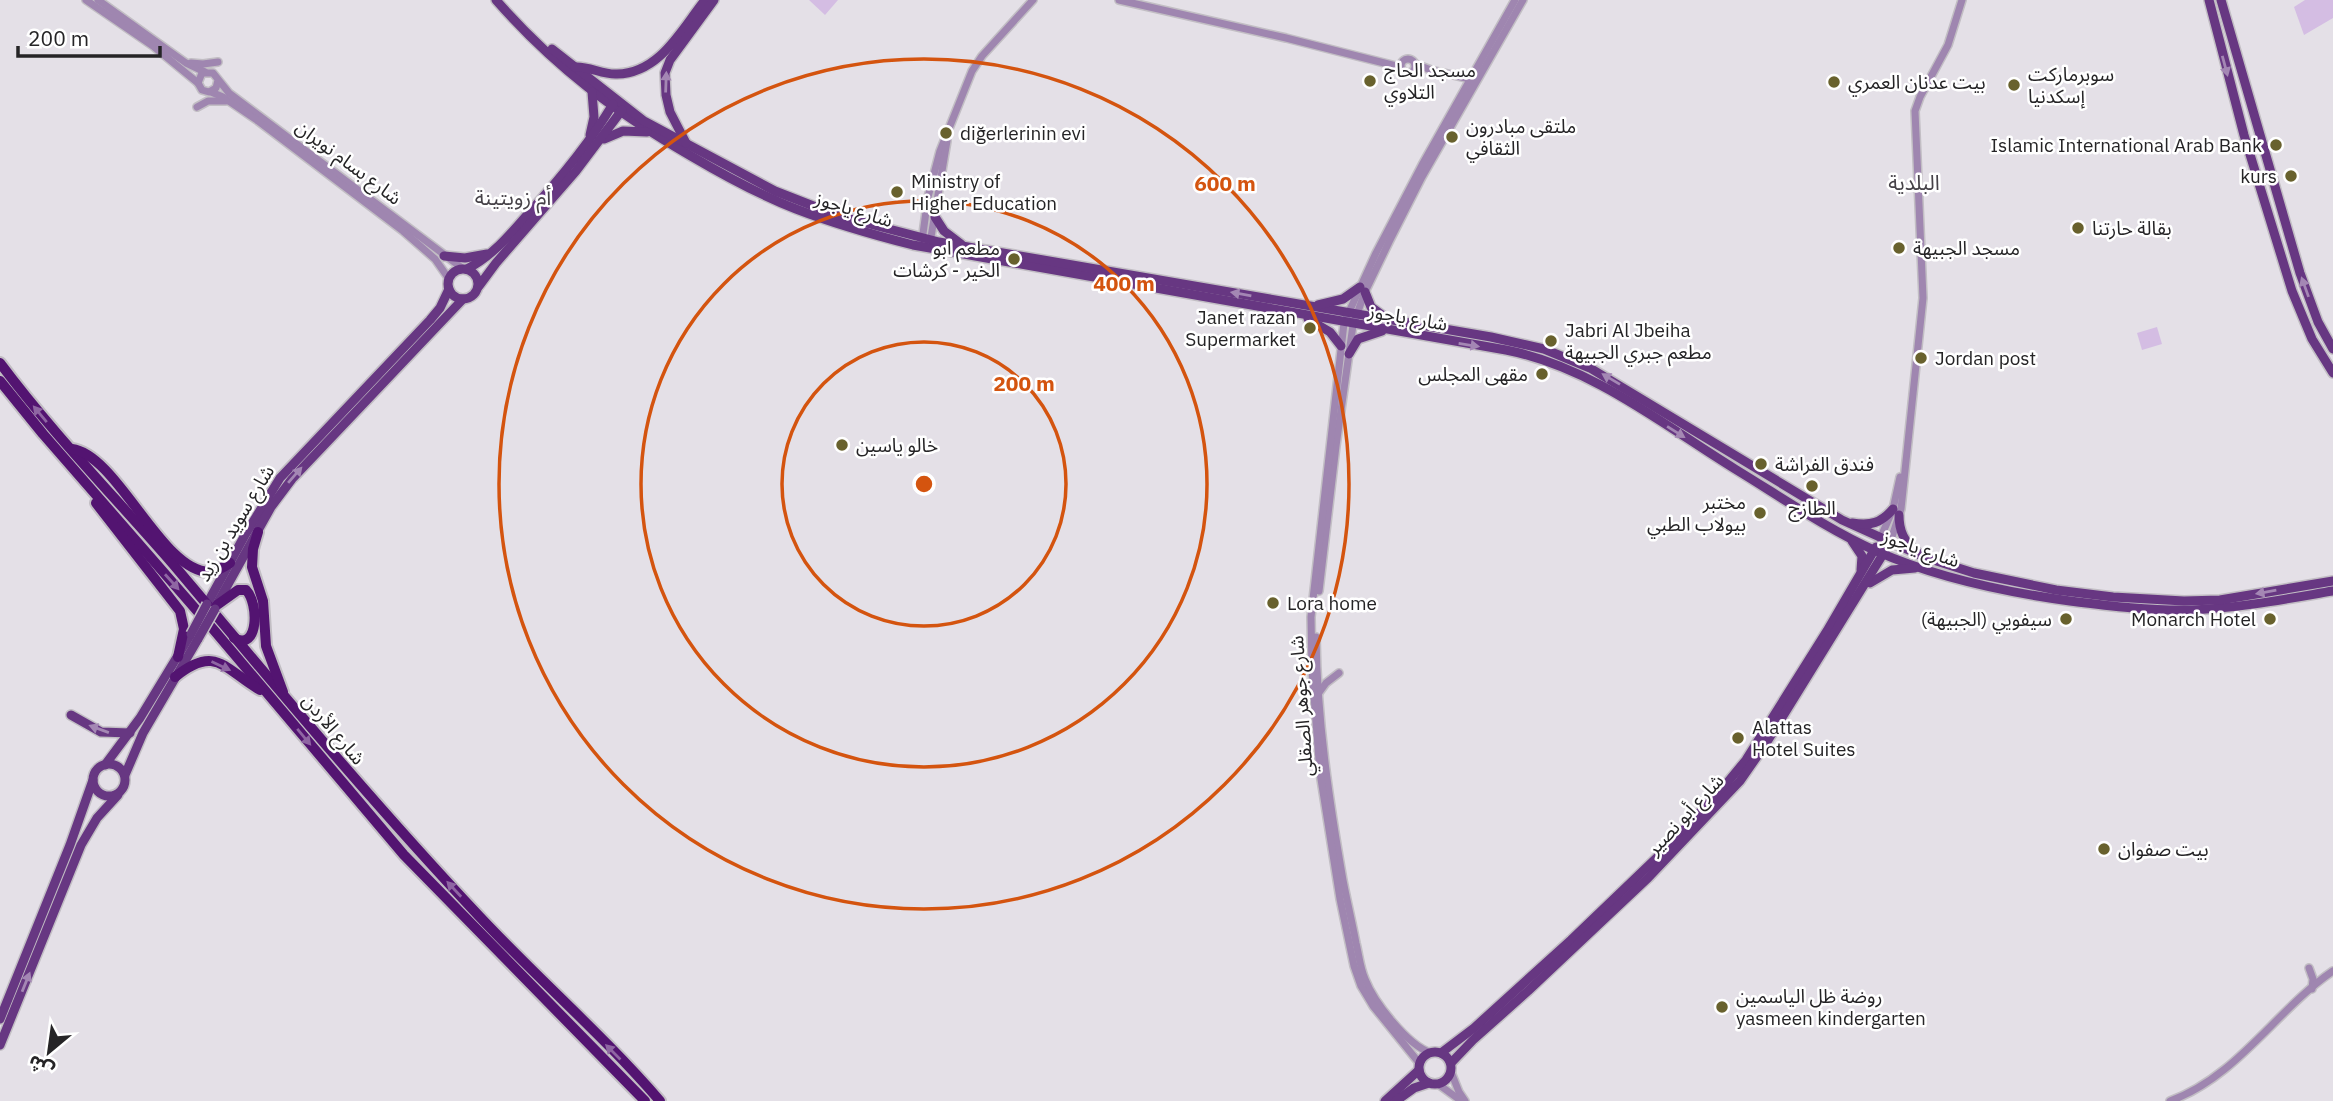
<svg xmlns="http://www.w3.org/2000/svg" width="2333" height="1101" font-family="'IBM Plex Sans','Noto Sans Arabic',sans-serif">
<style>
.green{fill:#d4bde3}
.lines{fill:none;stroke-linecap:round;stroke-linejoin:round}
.minor-casing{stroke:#c2bec4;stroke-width:10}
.major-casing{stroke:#c2bec4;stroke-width:12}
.highway-casing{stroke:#c2bec4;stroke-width:14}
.minor{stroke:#9f86b0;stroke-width:7}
.major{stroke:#673782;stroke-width:9}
.highway{stroke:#531471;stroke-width:10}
.major-bridge-casing{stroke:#c2bec4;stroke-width:12;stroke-linecap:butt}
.major-bridge{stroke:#673782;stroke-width:9}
.oneway{fill:#a487b4}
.oneway2{fill:#8f66a3}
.ring{fill:none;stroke:#d4540f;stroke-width:3.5}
.poi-dot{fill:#68612d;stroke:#fff;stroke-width:2.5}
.labels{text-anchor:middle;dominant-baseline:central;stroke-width:5;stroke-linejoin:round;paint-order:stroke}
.poi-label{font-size:19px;fill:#252426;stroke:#fff;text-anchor:start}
.street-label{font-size:19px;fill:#252426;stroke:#fff}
.neighbourhood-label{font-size:21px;fill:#464248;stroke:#fff}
.centre{fill:#d4540f;stroke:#fff;stroke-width:3.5}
.ring-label{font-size:21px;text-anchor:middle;font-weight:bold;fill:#d4540f;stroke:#fff;stroke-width:5;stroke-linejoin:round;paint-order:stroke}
</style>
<rect width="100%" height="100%" fill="#e4e0e7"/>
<!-- green -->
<g class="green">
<path d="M809,0H838L825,15Z"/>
<path d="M2305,0H2333V18L2304,35L2294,7Z"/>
<path d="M2157,327L2162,344L2142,350L2137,333Z"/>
</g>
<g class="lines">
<!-- minor casing -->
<g class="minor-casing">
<g id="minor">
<path d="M86,0L153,46L198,83"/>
<path d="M98,0L186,63L205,72"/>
<path d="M1119,0L1286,38L1400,67"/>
<circle cx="1408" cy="66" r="7"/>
<path d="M191,63L203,64L218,62"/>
<path d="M1415,64L1431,70L1470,79"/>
<path d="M218,80L216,88L209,92L202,90L198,83L202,73H213L229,93L462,268"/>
<path d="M211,92L223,97L258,121L403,231L435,259L449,279"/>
<path d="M197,107L208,101H226"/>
<path d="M922,241L928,197L940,151L972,71L982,56L1033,0"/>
<path d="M930,243L947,141"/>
<path d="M1880,539L1893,509L1900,477"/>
<path d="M1890,543L1901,509L1923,298L1915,111L1920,97L1948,45L1962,0"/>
<path d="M1319,591L1336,446L1353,325L1365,292L1390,240L1422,177L1523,0"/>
<path d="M1316,637C1317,719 1329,800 1343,880C1347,901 1352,922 1356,943C1359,955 1360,968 1365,979C1374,1002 1407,1045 1431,1053"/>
<path d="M1318,694L1326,683L1339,673"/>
<path d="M2309,968L2313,979L2312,989"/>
<path d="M1420,1064L1373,1006L1361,986L1354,966L1340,899L1320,773L1312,670L1311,617L1344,323L1376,253L1422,165L1515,0"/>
<path d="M1451,1072L1459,1092L1465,1101"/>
<path d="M1438,1084L1460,1100"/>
<path d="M2170,1101C2237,1077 2276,1010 2333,971"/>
</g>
</g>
<!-- major casing -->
<g class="major-casing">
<g id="major">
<path d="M496,0C555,67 615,112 691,156C725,176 760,195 796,209C835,224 874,235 913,245L1506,350C1592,367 1662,424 1735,469C1781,497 1827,529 1876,551C1937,578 2004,592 2070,601C2110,606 2151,611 2192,610C2240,608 2286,599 2333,591"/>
<path d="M2209,0L2244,135L2292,291L2312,339L2333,373"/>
<path d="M2221,0L2300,273L2318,322L2333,349"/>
<path d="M552,49L644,121L775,191L839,216L939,242L1491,337L1544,349L1590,368L1842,520L1924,557L1974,573L2056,590L2113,597L2184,601L2220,600L2333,581"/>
<path d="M575,67C589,66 603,75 617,74C660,73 681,30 705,0"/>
<path d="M590,135L594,117L592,92"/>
<path d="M604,139L623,131L647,132"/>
<path d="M686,143L670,112L666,95L665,73L670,60L714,0"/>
<path d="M935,217L944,231L961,244"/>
<path d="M444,256L465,258L487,254"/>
<circle cx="463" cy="284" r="15"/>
<path d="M467,269C492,256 509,236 527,215C559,180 589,144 613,104"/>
<path d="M479,286L496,263L576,171L622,110"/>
<path d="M1365,292L1371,307L1386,318"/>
<path d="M1318,305L1343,299L1360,287"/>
<path d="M1308,319L1330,332L1341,346"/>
<path d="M1349,354L1358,339L1382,331"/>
<path d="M1899,515C1899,531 1904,542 1917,552"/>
<path d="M1852,523C1871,526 1881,523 1893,509"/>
<path d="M1852,541L1862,556L1861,570"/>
<path d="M1870,583L1892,570L1915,568"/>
<path d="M207,604L245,535L280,478L430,320L440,308L449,289"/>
<path d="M217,604L271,507L292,479L463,299"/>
<path d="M71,715L101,732L130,733"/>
<circle cx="109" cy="780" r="16"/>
<path d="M105,765L140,718L191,634"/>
<path d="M125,775L143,733L198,639"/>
<path d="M0,1019L70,845L93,780"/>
<path d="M0,1045L81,845L97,818L118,795"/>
<circle cx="1435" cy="1068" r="16"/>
<path d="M1441,1053L1474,1028L1571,940L1669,846L1727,783L1746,760L1827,631L1876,547"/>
<path d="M1451,1063L1473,1040L1528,991L1648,878L1740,781L1765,745L1885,551"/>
<path d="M1385,1101L1419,1070"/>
<path d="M1396,1101L1414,1088L1429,1083"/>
</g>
</g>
<!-- highway casing -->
<g class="highway-casing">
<g id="highway">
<path d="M0,363C53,434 115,497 173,564C273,683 372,802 479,916C538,979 604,1036 660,1101"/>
<path d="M0,381L43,434L213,629L404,855L645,1101"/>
<path d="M72,449C118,455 162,573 210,572C218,571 224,567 230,563"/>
<path d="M96,503L180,611L184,629L178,657"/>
<path d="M258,532L253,549L252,567L263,601L266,646L283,692"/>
<path d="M217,605L238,590H246C259,603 259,652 234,638"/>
<path d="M175,677C216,644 224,669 260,690"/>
</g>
</g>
<!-- minor -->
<use href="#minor" class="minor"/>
<!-- major -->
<use href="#major" class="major"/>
<!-- highway -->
<use href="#highway" class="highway"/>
<!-- major-bridge casing -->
<g class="major-bridge-casing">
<g id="major-bridge">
<path d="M191,634L207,604"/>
<path d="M198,639L215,609"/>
</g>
</g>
<!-- major-bridge -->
<use href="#major-bridge" class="major-bridge"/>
</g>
<!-- one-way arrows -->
<defs><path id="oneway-solid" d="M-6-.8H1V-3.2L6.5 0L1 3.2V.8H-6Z" transform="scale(1.75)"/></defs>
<g class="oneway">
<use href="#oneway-solid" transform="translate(2225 66) rotate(75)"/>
<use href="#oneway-solid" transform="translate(666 82) rotate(-88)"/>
<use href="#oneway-solid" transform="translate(2305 287) rotate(-110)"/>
<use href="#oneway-solid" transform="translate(1241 294) rotate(-170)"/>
<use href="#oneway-solid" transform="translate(1469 345) rotate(9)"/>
<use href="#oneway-solid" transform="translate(1611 379) rotate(-149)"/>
<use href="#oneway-solid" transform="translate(1676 432) rotate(32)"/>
<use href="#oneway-solid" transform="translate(295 475) rotate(-49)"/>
<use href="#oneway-solid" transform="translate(2266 592) rotate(170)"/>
<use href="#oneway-solid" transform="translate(99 729) rotate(-160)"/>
<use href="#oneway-solid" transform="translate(26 982) rotate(-68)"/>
</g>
<g class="oneway2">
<use href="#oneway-solid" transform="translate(40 414) rotate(-130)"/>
<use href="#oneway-solid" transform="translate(172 582) rotate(48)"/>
<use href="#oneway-solid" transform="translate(221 666) rotate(25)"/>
<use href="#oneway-solid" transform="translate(304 737) rotate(50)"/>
<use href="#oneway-solid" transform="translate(454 889) rotate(-133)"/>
<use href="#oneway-solid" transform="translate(613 1052) rotate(-135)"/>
</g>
<!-- distance rings -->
<g class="ring">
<circle cx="924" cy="484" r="142"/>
<circle cx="924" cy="484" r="283"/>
<circle cx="924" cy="484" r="425"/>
</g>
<!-- markers -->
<g class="poi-dot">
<circle cx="1370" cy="81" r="7"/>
<circle cx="1834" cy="82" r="7"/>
<circle cx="2014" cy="85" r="7"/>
<circle cx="946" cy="133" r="7"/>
<circle cx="1452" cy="137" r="7"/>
<circle cx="2276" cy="145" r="7"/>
<circle cx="2291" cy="176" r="7"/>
<circle cx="897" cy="192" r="7"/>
<circle cx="2078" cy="228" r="7"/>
<circle cx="1899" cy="248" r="7"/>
<circle cx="1014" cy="259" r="7"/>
<circle cx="1310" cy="328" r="7"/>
<circle cx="1551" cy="341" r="7"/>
<circle cx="1921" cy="358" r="7"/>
<circle cx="1542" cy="374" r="7"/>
<circle cx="842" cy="445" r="7"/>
<circle cx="1761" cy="464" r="7"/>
<circle cx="1812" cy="486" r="7"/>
<circle cx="1760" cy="513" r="7"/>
<circle cx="1273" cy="603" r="7"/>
<circle cx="2066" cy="619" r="7"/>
<circle cx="2270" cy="619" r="7"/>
<circle cx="1738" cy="738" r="7"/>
<circle cx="2104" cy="849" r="7"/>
<circle cx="1722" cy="1007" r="7"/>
</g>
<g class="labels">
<!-- poi labels -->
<g class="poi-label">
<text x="1384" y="70">مسجد الحاج<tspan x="1384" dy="22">التلاوي</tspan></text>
<text x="2028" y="74">سوبرماركت<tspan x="2028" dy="22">إسكدنيا</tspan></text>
<text x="1848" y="82">بيت عدنان العمري</text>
<text x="1466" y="126">ملتقى مبادرون<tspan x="1466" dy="22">الثقافي</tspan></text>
<text x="960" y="133">diğerlerinin evi</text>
<text x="2262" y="145" text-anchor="end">Islamic International Arab Bank</text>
<text x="2277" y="176" text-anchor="end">kurs</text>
<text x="911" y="181">Ministry of<tspan x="911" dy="22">Higher Education</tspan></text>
<text x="2092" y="228">بقالة حارتنا</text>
<text x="1000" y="248" text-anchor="end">مطعم ابو<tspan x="1000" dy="22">الخير - كرشات</tspan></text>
<text x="1913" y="248">مسجد الجبيهة</text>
<text x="1296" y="317" text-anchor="end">Janet razan<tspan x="1296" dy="22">Supermarket</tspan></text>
<text x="1565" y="330">Jabri Al Jbeiha<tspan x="1565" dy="22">مطعم جبري الجبيهة</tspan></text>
<text x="1935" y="358">Jordan post</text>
<text x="1528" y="374" text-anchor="end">مقهى المجلس</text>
<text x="856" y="445">خالو ياسين</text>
<text x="1775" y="464">فندق الفراشة</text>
<text x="1746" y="502" text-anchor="end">مختبر<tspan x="1746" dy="22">بيولاب الطبي</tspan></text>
<text x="1812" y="508" text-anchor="middle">الطازج</text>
<text x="1287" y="603">Lora home</text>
<text x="2052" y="619" text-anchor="end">سيفويي (الجبيهة)</text>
<text x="2256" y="619" text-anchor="end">Monarch Hotel</text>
<text x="1752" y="727">Alattas<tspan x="1752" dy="22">Hotel Suites</tspan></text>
<text x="2118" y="849">بيت صفوان</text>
<text x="1736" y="996">روضة ظل الياسمين<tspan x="1736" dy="22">yasmeen kindergarten</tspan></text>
</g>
<!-- street labels -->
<g class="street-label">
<text transform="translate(349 162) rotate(37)">شارع بسام نويران</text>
<text transform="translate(854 209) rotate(17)">شارع ياجوز</text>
<text transform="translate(1408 317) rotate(10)">شارع ياجوز</text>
<text transform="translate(235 523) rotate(-59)">شارع سويد بن زيد</text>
<text transform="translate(1921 548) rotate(19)">شارع ياجوز</text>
<text transform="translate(1301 706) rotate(-94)">شارع جوهر الصقلي</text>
<text transform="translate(334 729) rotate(50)">شارع الأردن</text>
<text transform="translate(1685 814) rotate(-47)">شارع أبو نصير</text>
</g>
<!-- neighbourhood labels -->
<g class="neighbourhood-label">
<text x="1914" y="182">البلدية</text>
<text x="513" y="197">أم زويتينة</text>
</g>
</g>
<circle cx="924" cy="484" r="10" class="centre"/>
<g class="ring-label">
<text x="1225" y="191">600 m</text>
<text x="1124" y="291">400 m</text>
<text x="1024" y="391">200 m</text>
</g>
<!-- north arrow -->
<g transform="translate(49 1052) rotate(209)" stroke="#ffffff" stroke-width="5" paint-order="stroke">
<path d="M0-5L12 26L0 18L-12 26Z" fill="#252426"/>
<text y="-10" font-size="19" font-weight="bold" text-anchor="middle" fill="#252426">ش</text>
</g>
<!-- scale -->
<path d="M18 46v10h142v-10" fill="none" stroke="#252426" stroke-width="3.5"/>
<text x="28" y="46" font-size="21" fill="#252426" stroke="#ffffff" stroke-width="5" paint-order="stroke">200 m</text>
</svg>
